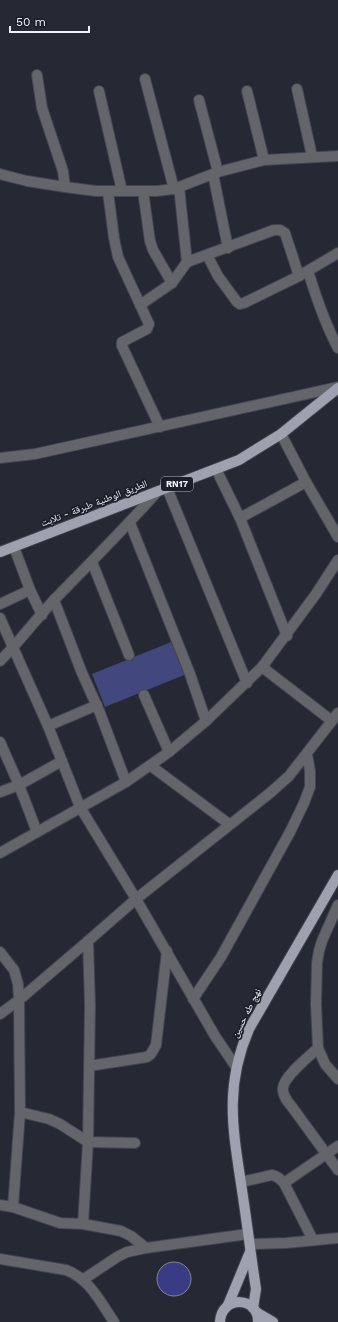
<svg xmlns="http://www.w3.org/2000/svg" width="338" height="1322" font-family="'Work Sans','Noto Naskh Arabic',sans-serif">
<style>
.green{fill:#42477d}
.building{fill:#393c84;stroke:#848795}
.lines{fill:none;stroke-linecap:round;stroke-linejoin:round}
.minor-casing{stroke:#424450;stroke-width:12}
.major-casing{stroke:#424450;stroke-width:12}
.minor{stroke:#64656b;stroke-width:10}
.major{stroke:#9fa1ae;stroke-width:10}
.labels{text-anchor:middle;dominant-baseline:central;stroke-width:3.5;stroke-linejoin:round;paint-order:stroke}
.shield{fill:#1c1e29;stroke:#b0b2bb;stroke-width:1}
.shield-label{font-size:9px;font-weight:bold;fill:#f0f2fa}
.street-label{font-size:10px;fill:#f0f2fa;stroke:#1c1e29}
</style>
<rect width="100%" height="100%" fill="#262834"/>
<!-- green -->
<path class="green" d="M176,640L189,673L105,707L92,674Z"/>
<!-- building -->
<circle class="building" cx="174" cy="1279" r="17"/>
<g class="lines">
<!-- minor casing -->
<g class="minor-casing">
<g id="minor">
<path d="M37,75L42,108L63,171L65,187"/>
<path d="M145,79L174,189"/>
<path d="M297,89L312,156"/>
<path d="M99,91L122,191"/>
<path d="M247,91L264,160"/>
<path d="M199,100L218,172"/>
<path d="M0,174L27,181L65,187L96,191H157L174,189L218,172L264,160L338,156"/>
<path d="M213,174L228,248"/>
<path d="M179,187L187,262"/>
<path d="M143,191L150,241L153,250L172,283"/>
<path d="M108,192L114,238L118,257L149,324L147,329L122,342V346L160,427"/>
<path d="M207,255L218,276L237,302L240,304L244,303L299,276L338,253"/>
<path d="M308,271C316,297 325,324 338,348"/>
<path d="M140,305L172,283L187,262L274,230H280L285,233L299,276"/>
<path d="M281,434L306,482L338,537"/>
<path d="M0,458L35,454L338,387"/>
<path d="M216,469L240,518L287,636"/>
<path d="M167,488L247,683"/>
<path d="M240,518L306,482"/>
<path d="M130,523L190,674L206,721"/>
<path d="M14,547L30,590L42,615"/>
<path d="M92,562L129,655"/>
<path d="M54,600L82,673L100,713L126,782"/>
<path d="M0,604L30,590"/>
<path d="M0,618L48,726L80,807L136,899L215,1036L236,1067"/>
<path d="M0,661C20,641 36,619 55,599C89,564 124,529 157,492"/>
<path d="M262,667L332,721"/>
<path d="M144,695L169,752"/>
<path d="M48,726L97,705"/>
<path d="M0,742L19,785L37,832"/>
<path d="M151,766L229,824"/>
<path d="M0,792L19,785L62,761"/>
<path d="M0,853L126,782L169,752L206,721L262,667L316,594L338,560"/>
<path d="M338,905L322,941L319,951L317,963L316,1004L318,1048L325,1064L338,1079"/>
<path d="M0,952L14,970L18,984L19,1000L20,1112L13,1207"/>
<path d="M193,999L221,957L290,832L304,803L310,787V771L307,754"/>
<path d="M0,1014L19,1000L88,941L136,899L270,793L289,776L338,713"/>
<path d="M318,1048C310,1056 284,1076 283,1088C282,1095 288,1102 292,1107L338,1170"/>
<path d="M89,1066L147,1057L151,1054L156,1045L167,951"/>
<path d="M20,1112L49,1119L60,1124L88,1142L135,1143"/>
<path d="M241,1182L272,1175C278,1176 280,1179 284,1183L313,1240"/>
<path d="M284,1183L338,1146"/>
<path d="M0,1205L13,1207L60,1223L83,1224L121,1231L131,1236L146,1248"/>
<path d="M83,1224L88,1142L90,1005L88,941"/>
<path d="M250,1244L286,1243L338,1238"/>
<path d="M0,1259L66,1270C89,1278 101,1303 114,1322"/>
<path d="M84,1279L117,1257L127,1252L146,1248L248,1234"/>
</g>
</g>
<!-- major casing -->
<g class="major-casing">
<g id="major">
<path d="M0,552L239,460L281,434L338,388"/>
<path d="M228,1305L250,1252"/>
<path d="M253,1308L256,1289C251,1256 247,1223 242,1190C233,1130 224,1087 249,1029L338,875"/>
<path d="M256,1312L273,1322"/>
<path d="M220,1322C221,1295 259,1296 258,1322"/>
</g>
</g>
<!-- minor -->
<use href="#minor" class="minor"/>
<!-- major -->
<use href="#major" class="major"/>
</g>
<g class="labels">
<!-- shield labels -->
<rect class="shield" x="161" y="477" width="32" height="14" rx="3"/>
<g class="shield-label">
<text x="177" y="484">RN17</text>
</g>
<!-- street labels -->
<g class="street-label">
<text transform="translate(94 503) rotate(-21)">الطريق الوطنية طبرقة - تلابت</text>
<text transform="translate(246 1013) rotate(-63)">نهج طه حسين</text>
</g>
</g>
<!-- scale -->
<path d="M10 26v6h79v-6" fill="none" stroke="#f0f2fa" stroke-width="2"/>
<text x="16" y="26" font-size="12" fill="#f0f2fa" stroke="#1c1e29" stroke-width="3" paint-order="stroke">50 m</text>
</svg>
